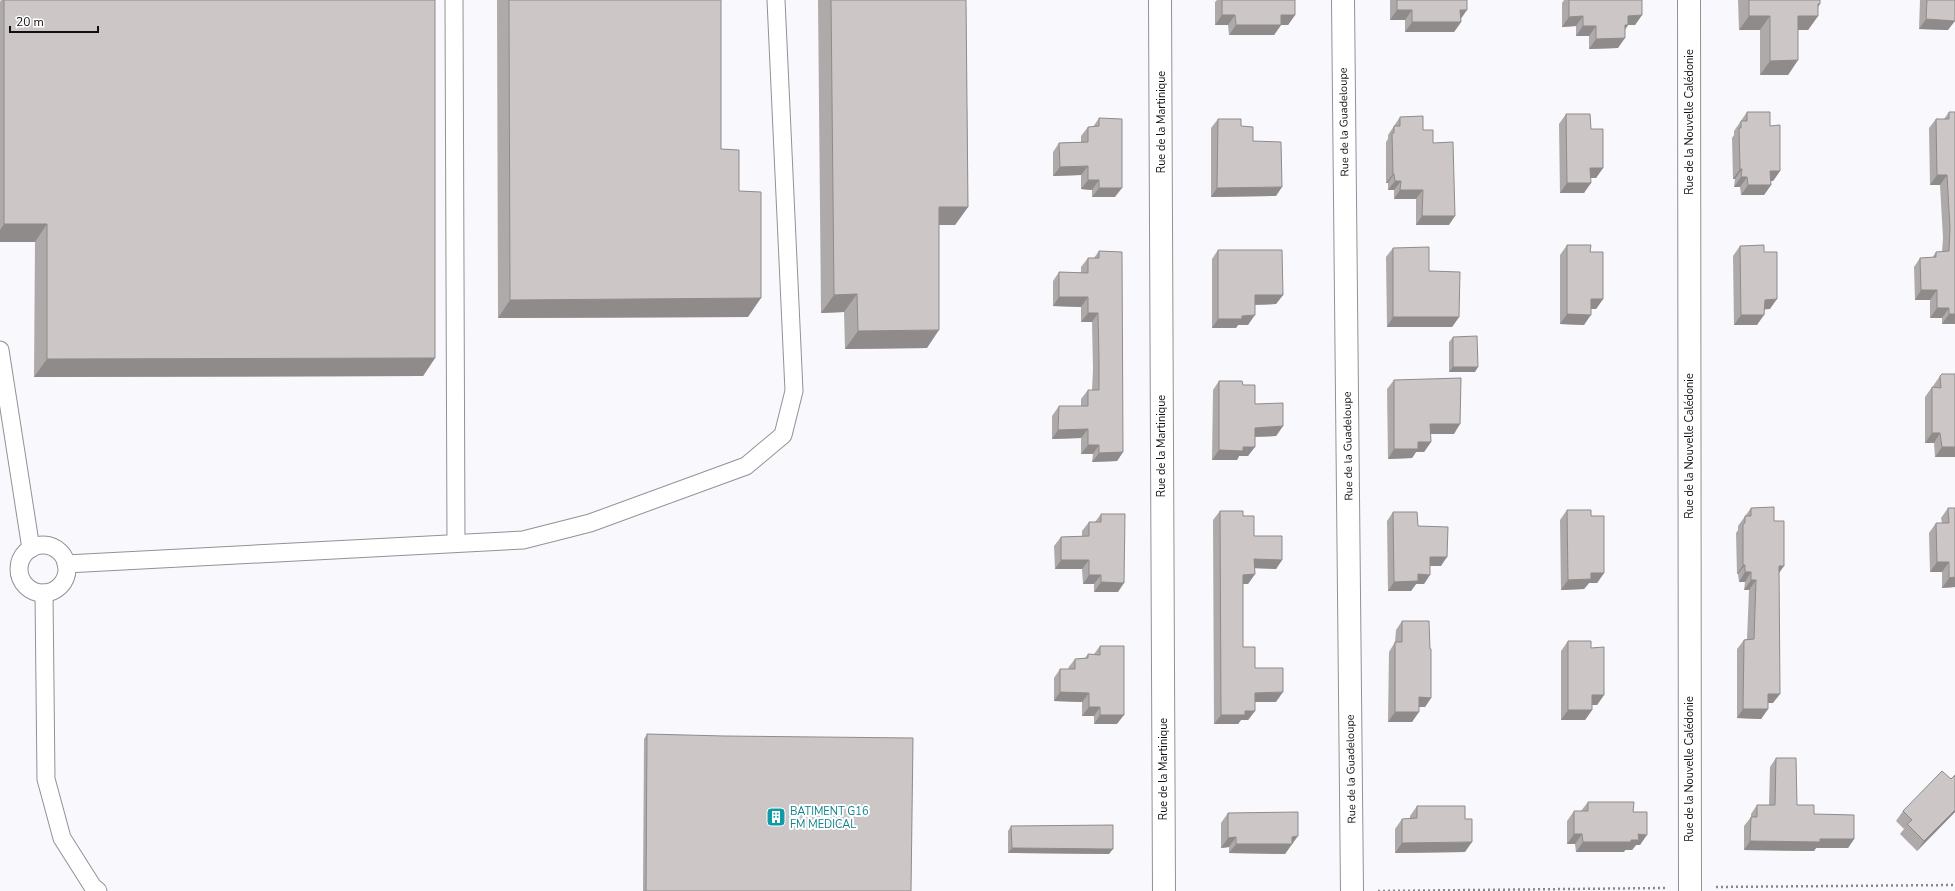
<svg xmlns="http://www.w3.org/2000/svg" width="1955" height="891" font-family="'Nunito Sans',sans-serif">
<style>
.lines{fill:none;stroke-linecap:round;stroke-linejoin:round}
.service-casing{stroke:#929296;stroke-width:19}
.minor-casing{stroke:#929296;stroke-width:24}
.path{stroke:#89898c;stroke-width:2.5;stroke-dasharray:2 3;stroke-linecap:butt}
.service{stroke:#fff;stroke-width:17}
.minor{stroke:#fff;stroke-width:22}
.wall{fill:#afaaaa}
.shaded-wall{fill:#8f8b8b}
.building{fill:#ccc6c6;stroke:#8f8b8b}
.labels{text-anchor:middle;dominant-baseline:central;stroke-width:4;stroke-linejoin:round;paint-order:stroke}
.street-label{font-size:11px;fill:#101011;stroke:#fff}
.culture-label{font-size:11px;fill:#0d838f;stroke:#fff;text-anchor:start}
</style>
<rect width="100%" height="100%" fill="#f8f8fd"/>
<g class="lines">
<!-- service casing -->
<g class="service-casing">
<g id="service">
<path d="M454,0L456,543"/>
<path d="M0,350L31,549"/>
<circle cx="43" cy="569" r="24"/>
<path d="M66,564L523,540L590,523L746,466L783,435L794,391L776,0"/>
<path d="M44,593L46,779L62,838L93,887L98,891"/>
</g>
</g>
<!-- minor casing -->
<g class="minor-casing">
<g id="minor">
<path d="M1160,0L1164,891"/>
<path d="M1343,0L1352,891"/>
<path d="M1689,0L1690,891"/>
</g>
</g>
<!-- path -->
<g class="path">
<path d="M1716,887L1955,885"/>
<path d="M1378,891L1665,888"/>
</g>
<!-- service -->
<use href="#service" class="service"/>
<!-- minor -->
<use href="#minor" class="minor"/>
</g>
<!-- wall -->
<g class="wall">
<path d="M1,0H435V358L423,376L34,377L35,242H0V2Z"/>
<path d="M497,0H721V149L739,191L748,317L498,318Z"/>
<path d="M818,0H966L968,207L955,225H939L927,348L845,349L844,312L821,313Z"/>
<path d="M1217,0H1295V15L1288,25H1281L1274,35H1229L1228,25H1215V2Z"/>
<path d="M1390,0H1467L1460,19L1461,22L1454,32H1405V20H1390Z"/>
<path d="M1564,0H1642V15L1635,25H1628L1625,30L1618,48L1589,49V36H1576V26L1562,27V3Z"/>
<path d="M1738,0H1820L1818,6V16L1808,30H1798V60L1788,75H1760V30H1739Z"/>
<path d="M1920,0H1955L1948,30L1919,29Z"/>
<path d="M1747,112L1770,126L1780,171L1773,181H1771V185L1764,195H1741L1740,187H1734L1735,179H1733L1732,138L1734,135V131Z"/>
<path d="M1949,112L1955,324H1942V318H1930V300H1915L1914,267L1920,258H1932L1936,252H1942L1943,238L1940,185H1930L1929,128L1936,119H1944Z"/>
<path d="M1566,114L1591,129L1603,168L1596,178H1591L1584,193H1560L1559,124Z"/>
<path d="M1400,117L1423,130L1433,143L1449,225H1416V199H1394V190H1388V183H1386V142L1388,139V135Z"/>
<path d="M1099,118L1115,197H1092V190L1081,189V175L1053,176V152L1059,143L1081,142V136L1088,127H1093Z"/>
<path d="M1218,119L1241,126L1253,141L1276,196L1211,197V128Z"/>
<path d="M1567,245L1590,252L1603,299L1596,309H1591L1584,325L1560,324V255Z"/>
<path d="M1740,246L1764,252L1770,309H1764L1757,325H1734L1733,256Z"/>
<path d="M1393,248L1429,271L1459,317L1452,327H1387L1386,257Z"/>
<path d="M1218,250L1283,295L1276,304L1255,305L1248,325H1238L1236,328H1212V259Z"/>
<path d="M1099,251L1123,452L1117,461L1092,462L1093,454H1081V438L1052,439V416L1059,406H1081V399L1088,390H1092L1093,369L1092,322H1081V307L1053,306V281L1059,272L1081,273V267L1088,258H1094Z"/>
<path d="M1453,337L1475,372H1449V342Z"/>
<path d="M1940,376L1955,457H1935L1934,443H1925V397L1932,387H1933V386Z"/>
<path d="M1394,380L1454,434H1430L1431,442L1424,452H1416L1412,458L1388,459L1387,389Z"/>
<path d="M1219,381L1243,385L1255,404L1283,426L1276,436L1255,437L1248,456H1239L1237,460H1212L1213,390Z"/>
<path d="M1751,508L1774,521L1779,574L1773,703H1768V709L1761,719L1737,718V649L1744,640L1747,639L1749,590H1744L1745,582H1739L1738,574H1737L1736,533L1738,530V526Z"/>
<path d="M1948,508L1955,587L1942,588V572H1930L1929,533L1936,523H1942L1941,518Z"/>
<path d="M1567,510L1604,573L1597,583H1589L1584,589L1561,590L1560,520Z"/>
<path d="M1220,511L1243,516L1254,536L1282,560L1276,569L1255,568V574L1248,584H1243V647L1255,668L1276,702H1255V711L1248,720H1241L1238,724H1214L1213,520Z"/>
<path d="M1393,512L1418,526L1441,566H1430L1424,584H1416L1411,591H1388L1387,521Z"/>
<path d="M1101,514L1118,592H1094V584H1083L1082,569H1055L1054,546L1061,537L1082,536V531L1089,522H1095Z"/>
<path d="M1402,621L1431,698L1425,707H1419L1412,722H1388L1389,652L1395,642L1396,630Z"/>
<path d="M1568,641L1591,648L1604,695L1597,705H1592V710L1585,720H1561V651Z"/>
<path d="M1100,646L1117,724H1094V716H1082V702L1054,701V678L1060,669H1069L1068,668L1075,659L1085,658L1088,654H1094Z"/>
<path d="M647,734L911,891H643L644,739Z"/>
<path d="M1776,758L1797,805L1814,814L1854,839L1848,848H1816L1814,851L1744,850V826L1751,817V814L1757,805H1769L1770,767Z"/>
<path d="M1951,779L1955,812L1917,851L1900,834L1904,829L1896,821L1903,811Z"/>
<path d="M1588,802L1633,812L1640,845H1636L1632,850H1625L1624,852H1576L1575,844H1567V821L1574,811H1581Z"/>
<path d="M1417,806L1465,852L1395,853V829L1402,819H1410V816Z"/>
<path d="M1228,813L1291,846H1290L1285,854L1229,853V847L1221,848V823Z"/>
<path d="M1011,826L1109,854L1008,853V831Z"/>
</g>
<!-- shaded-wall -->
<g class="shaded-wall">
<path d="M1818,4H1820L1812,16H1818L1808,30H1788L1798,16Z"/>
<path d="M1397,10H1412L1405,20H1390Z"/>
<path d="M1460,10H1467L1460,20Z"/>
<path d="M1222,15H1235L1228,25H1215Z"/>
<path d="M1281,15H1295L1288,25H1281L1274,35H1229L1236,25Z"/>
<path d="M1642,15L1635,25H1628L1621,35L1628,16Z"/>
<path d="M1583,16L1576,26L1562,27L1569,17Z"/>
<path d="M1749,16H1770L1760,30H1739Z"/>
<path d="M1926,19L1955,21L1948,30L1919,29Z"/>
<path d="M1412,22H1461L1454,32H1405Z"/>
<path d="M1583,26H1596L1589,36H1576Z"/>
<path d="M1625,38L1618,48L1589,49L1596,39Z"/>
<path d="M1798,60L1788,75H1760L1770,61Z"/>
<path d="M1088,166L1081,175L1053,176L1060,167Z"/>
<path d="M1590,168H1603L1596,178H1584Z"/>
<path d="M1740,169H1742L1735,179H1733Z"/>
<path d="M1770,171H1780L1773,181H1763Z"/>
<path d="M1393,174H1394L1388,183H1386Z"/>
<path d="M1937,175H1947L1940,185H1930Z"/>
<path d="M1741,177H1747L1740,187H1734Z"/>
<path d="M1088,180H1099L1092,190L1081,189Z"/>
<path d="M1395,181H1401L1394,190H1388Z"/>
<path d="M1567,183H1591L1584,193H1560Z"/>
<path d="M1748,185H1771L1764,195H1741Z"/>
<path d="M1282,187L1276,196L1211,197L1217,188Z"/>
<path d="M1099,188H1122L1115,197H1092Z"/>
<path d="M1400,190H1423L1416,199H1394Z"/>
<path d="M939,207H968L955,225H926Z"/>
<path d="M1422,216H1455L1449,225H1416Z"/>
<path d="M4,224H47L35,242H0V230Z"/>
<path d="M1921,290H1937L1930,300H1915Z"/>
<path d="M857,294L844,312L821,313L834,295Z"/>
<path d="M1255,295H1283L1276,304L1248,305Z"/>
<path d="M1059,297H1088L1081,307L1053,306Z"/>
<path d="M761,298L748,317L498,318L510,300Z"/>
<path d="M1591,299H1603L1596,309H1584Z"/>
<path d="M1777,299L1770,309L1758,310L1765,300Z"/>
<path d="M1937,308H1949L1942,318H1930Z"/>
<path d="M1088,313H1098L1092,322H1081Z"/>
<path d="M1567,314L1591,315L1584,325L1560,324Z"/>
<path d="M1949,314H1955V324H1942Z"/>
<path d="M1255,315L1248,325H1238L1236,328H1212L1218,319L1242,316Z"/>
<path d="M1741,315H1764L1757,325H1734Z"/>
<path d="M1393,317H1459L1452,327H1387Z"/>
<path d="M939,330L927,348L845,349L858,331Z"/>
<path d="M435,358L423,376L34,377L47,359Z"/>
<path d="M1453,367H1478L1475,372H1449Z"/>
<path d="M1430,424H1460L1454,434H1424Z"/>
<path d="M1283,426L1276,436L1248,437L1255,428Z"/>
<path d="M1088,429L1081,438L1052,439L1058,430Z"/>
<path d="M1932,433H1940L1934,443H1925Z"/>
<path d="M1418,442H1431L1424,452H1416L1412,458L1388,459L1394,449Z"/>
<path d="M1088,445H1099L1093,454H1081Z"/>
<path d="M1243,447H1255L1248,456H1239L1237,460H1212L1219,450Z"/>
<path d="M1942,447H1955V457H1935Z"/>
<path d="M1123,452L1117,461L1092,462L1099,453Z"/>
<path d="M1430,557H1447L1441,566H1424Z"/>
<path d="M1254,559L1282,560L1276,569L1248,568Z"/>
<path d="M1061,560H1089L1082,569H1055Z"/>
<path d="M1937,562H1949L1942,572H1930Z"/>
<path d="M1743,565H1745L1738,574H1737Z"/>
<path d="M1779,566H1784L1777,576Z"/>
<path d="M1745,572H1751L1745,582H1739Z"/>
<path d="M1591,573H1604L1597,583H1589L1584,589L1561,590L1568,580Z"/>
<path d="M1255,574L1248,584H1237L1243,575Z"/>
<path d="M1418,574L1430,575L1424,584H1416L1411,591H1388L1394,582Z"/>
<path d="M1089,575H1101L1094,584H1083Z"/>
<path d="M1955,577V587L1942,588L1949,578Z"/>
<path d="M1751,580H1756L1749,590H1744Z"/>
<path d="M1101,582L1124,583L1118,592H1094Z"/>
<path d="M1060,692L1089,693L1082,702L1054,701Z"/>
<path d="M1283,692L1276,702H1249L1255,693Z"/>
<path d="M1768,694H1780L1773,703H1761Z"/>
<path d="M1592,695H1604L1597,705H1585Z"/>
<path d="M1419,697L1431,698L1425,707H1412Z"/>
<path d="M1089,707H1100L1094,716H1082Z"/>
<path d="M1743,709H1768L1761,719L1737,718Z"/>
<path d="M1568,710H1592L1585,720H1561Z"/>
<path d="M1245,711H1255L1248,720H1241L1238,724H1214L1221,715Z"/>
<path d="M1395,712H1419L1412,722H1388Z"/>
<path d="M1100,715H1124L1117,724H1094Z"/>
<path d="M1955,810V812L1917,851L1924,841Z"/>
<path d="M1574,834H1582L1575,844H1567Z"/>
<path d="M1638,834L1647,835L1640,845H1636L1632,850H1625L1624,852H1576L1583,842L1631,840Z"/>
<path d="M1298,836L1285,854L1229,853L1236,844Z"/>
<path d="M1236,837L1229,847L1221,848L1228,838Z"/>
<path d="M1820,839H1854L1848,848H1816L1814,851L1744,850L1750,841Z"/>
<path d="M1472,842L1465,852L1395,853L1402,843Z"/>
<path d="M1012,848L1113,849L1109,854L1008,853Z"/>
</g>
<!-- building -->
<g class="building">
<path d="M4,0H435V358L47,359V224H4Z"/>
<path d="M509,0H721V149L739,150V191L761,192V298L510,300Z"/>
<path d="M831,0H966L968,207H939V330L858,331L857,294L834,295Z"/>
<path d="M1222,0H1295V15H1281V25H1236L1235,15H1222Z"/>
<path d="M1397,0H1467V10H1460L1461,22H1412V10H1397Z"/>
<path d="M1569,0H1642V15L1628,16V25H1625V38L1596,39V26H1583V16L1569,17Z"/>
<path d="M1749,0H1820V4H1818V16H1798V60L1770,61V16H1749Z"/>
<path d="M1927,0H1955V21L1926,19Z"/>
<path d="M1747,112H1770V126L1780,125V171H1770L1771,185H1748L1747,177H1741L1742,169H1740L1739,128H1741V121H1747Z"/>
<path d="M1949,112H1955V314H1949V308H1937V290H1921L1920,258L1936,257V252L1949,251L1950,228L1947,175H1937L1936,119H1949Z"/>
<path d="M1566,114H1590L1591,129H1603V168H1590L1591,183H1567Z"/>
<path d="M1423,116V130H1433V143L1453,142L1455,216H1422L1423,190H1400L1401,181H1395L1394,174H1393L1392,133H1394V126H1400V117Z"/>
<path d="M1099,118L1122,119V188H1099V180H1088V166L1060,167L1059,143L1088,142V127L1099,126Z"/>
<path d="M1218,119H1241V126L1253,127V141L1281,142L1282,187L1217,188Z"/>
<path d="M1567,245H1591L1590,252H1603V299H1591V315L1567,314Z"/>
<path d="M1764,245V252H1777V299L1765,300L1764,315H1741L1740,246Z"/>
<path d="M1429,247V271L1460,272L1459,317H1393V248Z"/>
<path d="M1218,250H1282L1283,295H1255V315L1242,316V319H1218Z"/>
<path d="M1099,251L1122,252L1123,452L1099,453V445H1088V429L1058,430L1059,406H1088V390H1099V360L1098,313H1088V297H1059V272L1088,273V258H1099Z"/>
<path d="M1477,336L1478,367H1453V337Z"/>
<path d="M1942,374H1955V447H1942L1940,433H1932V387L1941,388L1940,376Z"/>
<path d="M1461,378L1460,424H1430L1431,442H1418V449H1394V380Z"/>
<path d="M1219,381H1242L1243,385H1255V404L1283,403V426L1255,428V447H1243V451L1219,450Z"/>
<path d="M1774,507V521H1784V566H1779L1780,694H1768V709H1743L1744,640L1754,639L1756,580H1751V572H1745V565H1743V524L1745,523V516H1751V508Z"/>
<path d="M1948,508H1955V577L1949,578V562H1937L1936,523H1949Z"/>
<path d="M1567,510H1591V516H1604V573H1591V579L1568,580Z"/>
<path d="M1220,511H1243V516H1254V536H1282V560L1254,559L1255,574L1243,575V647H1255V668H1283V692L1255,693V711H1245V715H1221Z"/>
<path d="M1393,512H1417L1418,526L1448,527L1447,557H1430V575L1418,574V581L1394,582Z"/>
<path d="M1101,514H1125L1124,583L1101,582V575H1089V560H1061V537L1089,536V522H1101Z"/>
<path d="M1402,621H1429L1430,649H1431V698L1419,697V712H1395V642H1402Z"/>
<path d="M1568,641H1591V648L1604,647V695H1592V710H1568Z"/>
<path d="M1100,646H1124V715H1100V707H1089V693L1060,692V669H1075V659L1088,658V654L1100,655Z"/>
<path d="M647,734L724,736L913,738L911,891H646Z"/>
<path d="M1776,758H1796L1797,805H1814V814L1854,815V839H1820V842L1750,841L1751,817H1757V805H1775Z"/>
<path d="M1942,771L1951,779L1955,775V810L1924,841L1907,824L1912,820L1903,811Z"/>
<path d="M1588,802H1634L1633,812H1647V835L1638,834L1639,840H1631V842H1583L1582,834H1574V811H1588Z"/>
<path d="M1417,806H1465V819H1472V842L1402,843V819L1417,818Z"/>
<path d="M1298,812V836L1292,837V844H1236V837L1228,838V813Z"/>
<path d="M1113,825V849L1012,848L1011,826Z"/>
</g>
<!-- icons -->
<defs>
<g id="building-square" transform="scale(1)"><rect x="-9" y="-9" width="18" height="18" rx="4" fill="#0f9aa8" stroke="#fff"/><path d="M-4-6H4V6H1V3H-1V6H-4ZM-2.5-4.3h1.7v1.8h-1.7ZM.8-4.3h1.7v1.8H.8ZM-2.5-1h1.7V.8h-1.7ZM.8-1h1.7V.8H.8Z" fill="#fff"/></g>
</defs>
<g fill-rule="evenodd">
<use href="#building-square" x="776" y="817"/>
</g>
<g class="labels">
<!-- street labels -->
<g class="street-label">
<text transform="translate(1161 122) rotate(-90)">Rue de la Martinique</text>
<text transform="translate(1344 122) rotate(-91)">Rue de la Guadeloupe</text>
<text transform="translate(1689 122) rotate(-90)">Rue de la Nouvelle Calédonie</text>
<text transform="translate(1161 446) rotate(-90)">Rue de la Martinique</text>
<text transform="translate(1348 446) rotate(-91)">Rue de la Guadeloupe</text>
<text transform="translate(1689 446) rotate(-90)">Rue de la Nouvelle Calédonie</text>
<text transform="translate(1163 769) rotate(-90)">Rue de la Martinique</text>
<text transform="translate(1351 769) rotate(-91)">Rue de la Guadeloupe</text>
<text transform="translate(1689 769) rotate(-90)">Rue de la Nouvelle Calédonie</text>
</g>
<!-- culture labels -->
<g class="culture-label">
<text x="790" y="811">BATIMENT G16<tspan x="790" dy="13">FM MEDICAL</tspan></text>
</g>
</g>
<!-- scale -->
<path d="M10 26v6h88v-6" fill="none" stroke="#101011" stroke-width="2"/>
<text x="16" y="26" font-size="12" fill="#101011" stroke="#ffffff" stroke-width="3" paint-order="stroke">20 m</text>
</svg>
